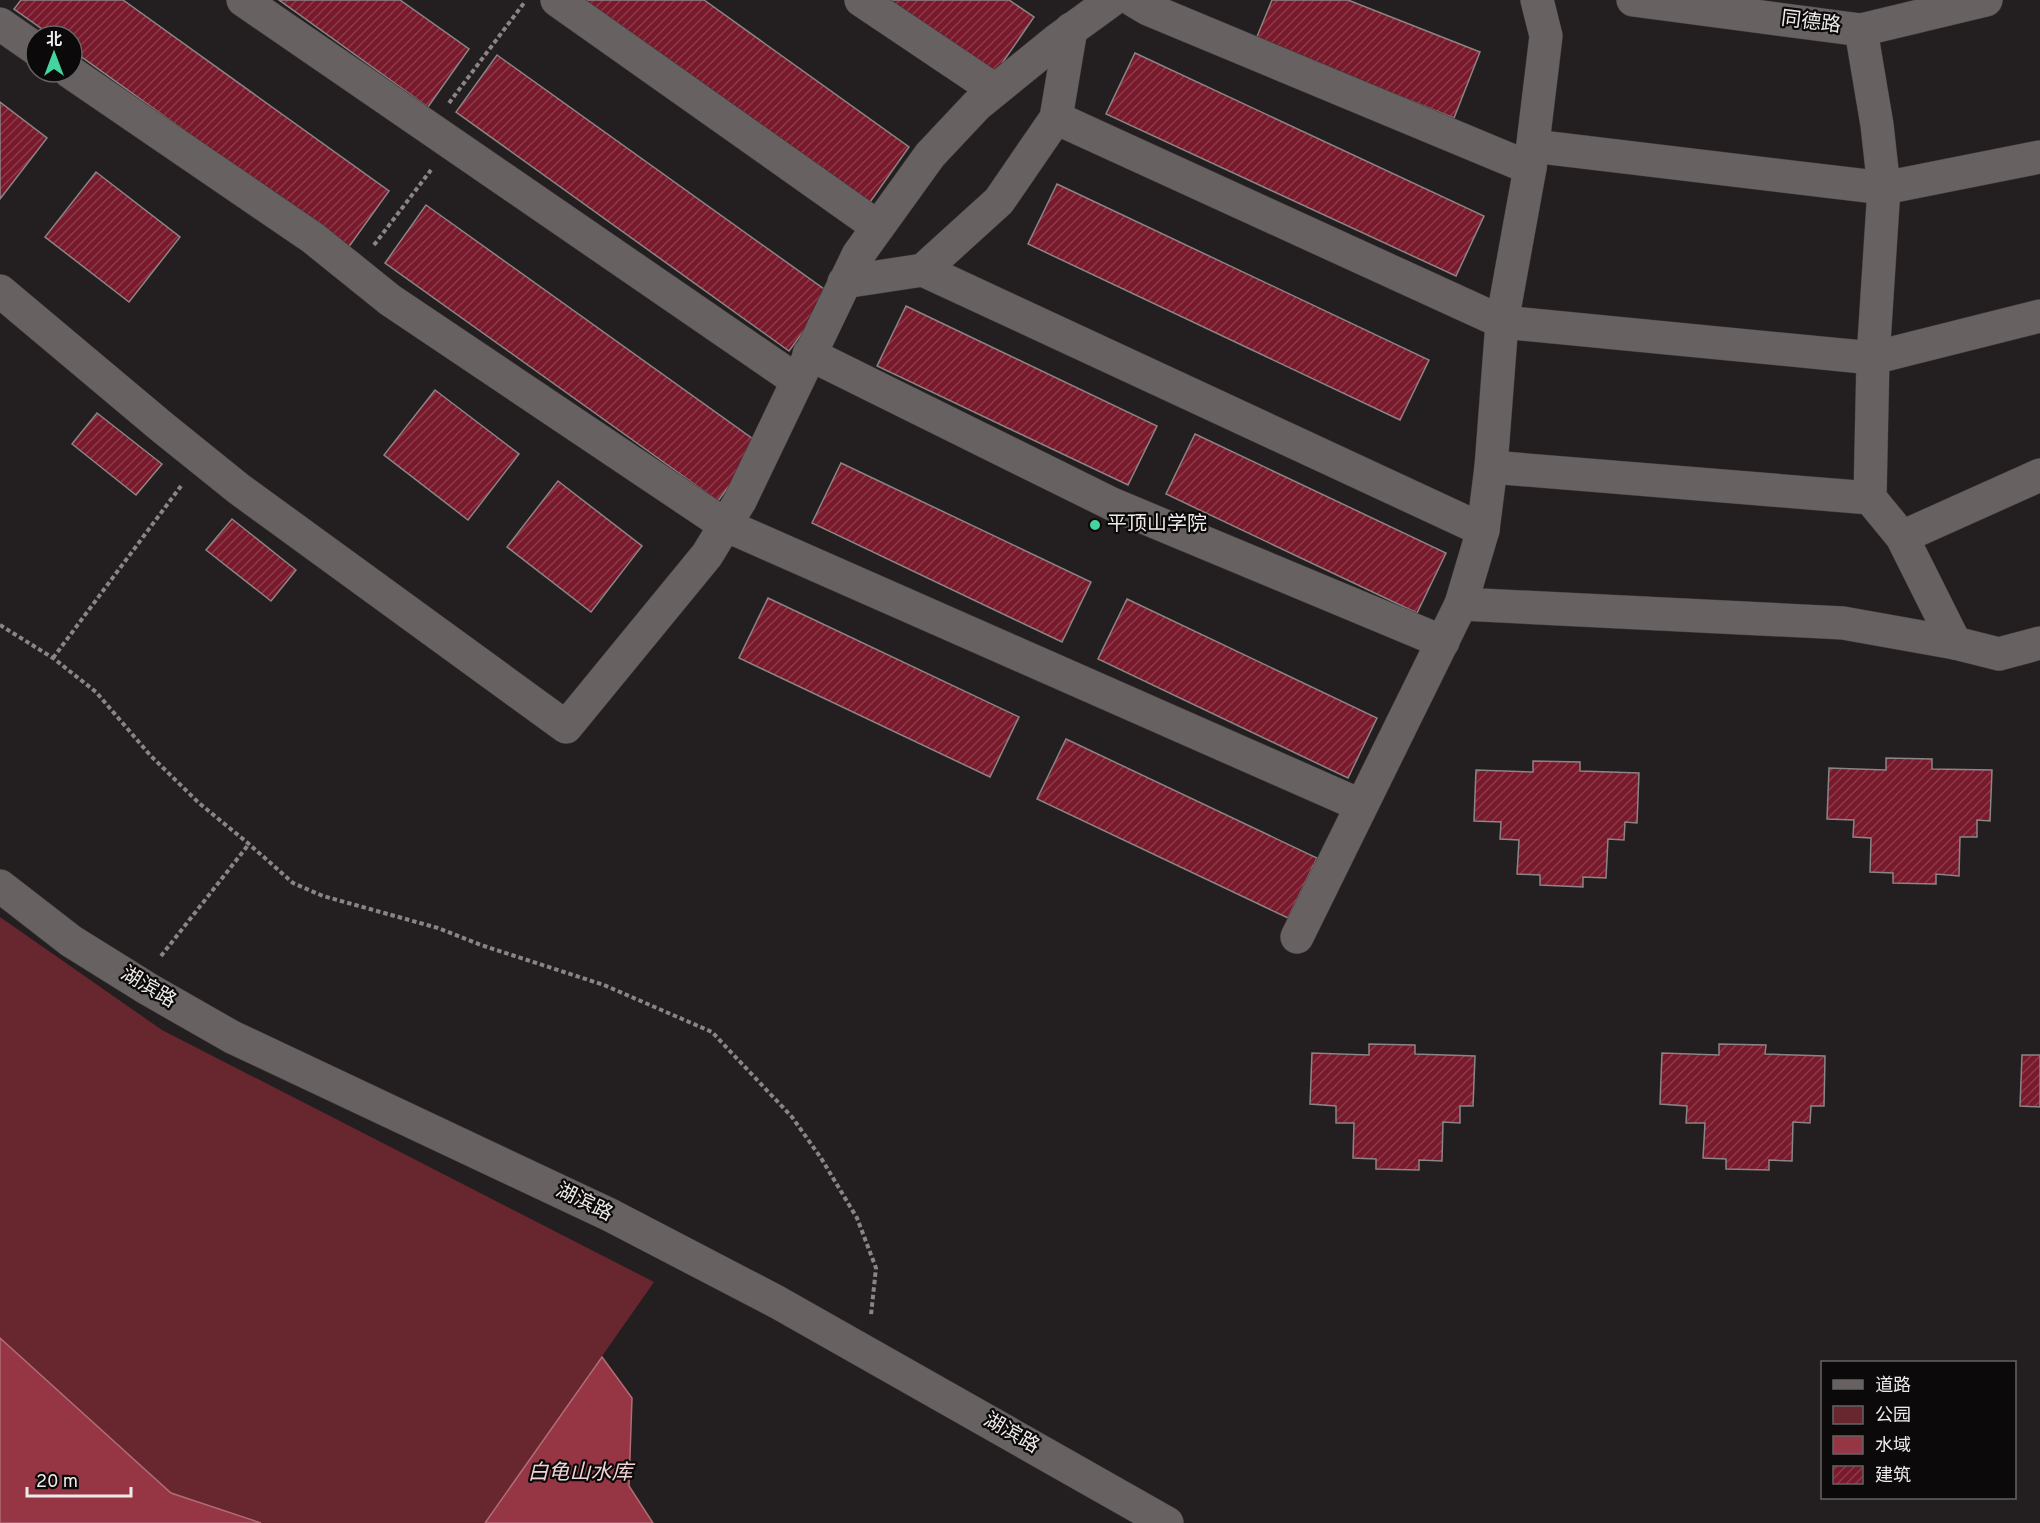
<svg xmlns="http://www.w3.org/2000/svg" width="2040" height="1523" font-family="Overpass,'Noto Sans SC',sans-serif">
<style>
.green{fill:#68262e}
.water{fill:#963644;stroke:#b16c76;stroke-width:1.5}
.building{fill:url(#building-hatch);stroke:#8b8585;stroke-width:1.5}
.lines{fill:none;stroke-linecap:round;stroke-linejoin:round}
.minor-casing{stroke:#3f3a3b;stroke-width:34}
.path{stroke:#898585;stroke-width:4;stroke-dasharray:4.5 3;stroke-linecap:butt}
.minor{stroke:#676161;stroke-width:33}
.poi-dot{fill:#43d4a0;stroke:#0b0909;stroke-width:2}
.labels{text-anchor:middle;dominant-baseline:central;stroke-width:4.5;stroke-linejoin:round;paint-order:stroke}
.street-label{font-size:20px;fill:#efebeb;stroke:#0b0909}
.poi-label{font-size:20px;fill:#efebeb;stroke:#0b0909;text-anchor:start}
.water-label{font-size:21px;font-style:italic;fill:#f0d4d5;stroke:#0b0909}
</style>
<defs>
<pattern id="building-hatch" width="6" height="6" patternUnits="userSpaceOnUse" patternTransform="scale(1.5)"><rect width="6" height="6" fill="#78192c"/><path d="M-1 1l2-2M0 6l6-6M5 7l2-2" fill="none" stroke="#8c3b4b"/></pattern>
</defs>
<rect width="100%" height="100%" fill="#231e1f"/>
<!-- green -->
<path class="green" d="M0,917L162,1030L654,1282L485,1523H261L171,1493L0,1338Z"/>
<!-- water -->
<g class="water">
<path d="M0,1338L171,1493L261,1523H0Z"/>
<path d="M602,1357L632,1398L629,1486L653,1523H485Z"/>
</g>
<!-- building -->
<g class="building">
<path d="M21,0H123L389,191L348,248L72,50V36H52L14,9Z"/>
<path d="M279,0H400L469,49L428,107Z"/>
<path d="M582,0H704L909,147L868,205Z"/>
<path d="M883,0H1009L1034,17L994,75Z"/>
<path d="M1272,0H1348L1480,52L1454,118L1256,39Z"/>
<path d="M1135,53L1484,216L1456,276L1106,114Z"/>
<path d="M497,55L831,294L789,351L456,112Z"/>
<path d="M0,102L47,138L0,199Z"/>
<path d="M96,172L180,237L129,302L45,237Z"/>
<path d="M1057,184L1429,360L1400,420L1028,244Z"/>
<path d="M426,205L760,444L718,501L385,263Z"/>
<path d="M906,306L1157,426L1128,485L877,366Z"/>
<path d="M435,390L519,454L468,520L384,455Z"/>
<path d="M97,413L162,464L136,495L72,444Z"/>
<path d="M1195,434L1446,553L1417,613L1166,494Z"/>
<path d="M841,463L1091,582L1062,642L812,523Z"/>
<path d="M558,481L642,546L591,612L507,547Z"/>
<path d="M232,519L296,570L271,601L206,550Z"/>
<path d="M768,598L1019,717L990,777L739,658Z"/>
<path d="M1127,599L1377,718L1348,778L1098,659Z"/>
<path d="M1066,739L1317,858L1288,918L1037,799Z"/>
<path d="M1886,758L1932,759V769L1992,770L1990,821L1977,820V837H1960L1959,876L1936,874V884L1893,883V873L1870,872L1871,838L1853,837L1854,820L1827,819L1829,768L1886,770Z"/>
<path d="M1533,761L1580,762V771L1639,773L1637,823L1625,822L1624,840L1608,839L1606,878L1583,877V887L1540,885V875L1517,874L1519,840L1500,839L1501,822L1474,821L1476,770L1533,772Z"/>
<path d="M1369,1044L1415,1045V1054L1475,1056L1473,1106H1460V1123L1443,1122L1442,1161L1419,1160V1170L1376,1169V1159L1353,1158L1354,1123H1336V1106L1310,1104L1312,1053L1369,1055Z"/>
<path d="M1719,1044L1766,1045L1765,1054L1825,1056L1824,1106H1811L1810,1123L1793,1122L1792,1161L1769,1160V1170L1726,1169V1159L1703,1158L1705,1123H1686L1687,1106L1660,1104L1662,1053L1719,1055Z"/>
<path d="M2022,1055H2040V1107L2020,1106Z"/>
</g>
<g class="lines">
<!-- minor casing -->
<g class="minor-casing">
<g id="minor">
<path d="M243,0L796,380"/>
<path d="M557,0L878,227"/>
<path d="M861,0L995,90"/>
<path d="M1133,0L1148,9L1530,168"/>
<path d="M1633,0L1861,30L1986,0"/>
<path d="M0,24L36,49"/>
<path d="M1861,30L1877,125L1884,188L1873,358L1870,498L1902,537L1955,643"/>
<path d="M70,72L313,238L390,300L725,525L1360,805"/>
<path d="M1056,118L1502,322L1873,358L2040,316"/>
<path d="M1533,146L1884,188L2040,157"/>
<path d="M923,270L1483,530"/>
<path d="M844,282L923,270L999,201L1056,118L1071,29"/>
<path d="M0,291L162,427L239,489L566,727L707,555L740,501L858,255L930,155L977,105L1057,40L1112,0"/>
<path d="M809,354L1112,504L1443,642"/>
<path d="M1491,467L1870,498"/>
<path d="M1902,537L2040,475"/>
<path d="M1461,604L1843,623L1955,643L1999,654L2040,643"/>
<path d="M0,886L71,941L148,989L232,1037L610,1215L777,1302L1167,1523"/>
<path d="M1297,937L1461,604L1483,530L1491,467L1502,322L1530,168L1546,36L1537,0"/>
</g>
</g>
<!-- path -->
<g class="path">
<path d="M449,103L524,3"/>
<path d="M374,245L431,170"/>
<path d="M0,625L53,658L96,692L150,755L199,803L249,844L293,883L323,896L438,928L481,945L604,985L712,1032L792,1117L821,1158L857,1218L876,1268L871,1315"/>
<path d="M53,658L181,486"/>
<path d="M161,956L249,844"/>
</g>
<!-- minor -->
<use href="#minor" class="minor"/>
</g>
<!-- markers -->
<circle class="poi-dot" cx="1095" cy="525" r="6"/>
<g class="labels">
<!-- street labels -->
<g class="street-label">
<text transform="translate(1811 23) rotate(7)">同德路</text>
<text transform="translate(148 988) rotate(31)">湖滨路</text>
<text transform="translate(584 1203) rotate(26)">湖滨路</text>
<text transform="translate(1011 1434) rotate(30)">湖滨路</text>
</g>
<!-- poi labels -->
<g class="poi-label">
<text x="1107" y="525">平顶山学院</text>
</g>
<!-- water labels -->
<g class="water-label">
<text x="580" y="1473">白龟山水库</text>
</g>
</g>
<!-- legend -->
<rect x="1821" y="1361" width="195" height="138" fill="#0b0909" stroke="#666363" stroke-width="1.5"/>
<rect x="1833" y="1380" width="30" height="9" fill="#676161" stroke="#666363" stroke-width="1.5"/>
<text x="1875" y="1391" font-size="18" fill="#efebeb">道路</text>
<rect x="1833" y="1406" width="30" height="18" fill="#68262e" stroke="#666363" stroke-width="1.5"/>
<text x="1875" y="1421" font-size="18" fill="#efebeb">公园</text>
<rect x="1833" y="1436" width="30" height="18" fill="#963644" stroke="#666363" stroke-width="1.5"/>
<text x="1875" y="1451" font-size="18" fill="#efebeb">水域</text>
<rect x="1833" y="1466" width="30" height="18" fill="url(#building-hatch)" stroke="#666363" stroke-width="1.5"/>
<text x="1875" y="1481" font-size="18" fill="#efebeb">建筑</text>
<!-- north arrow -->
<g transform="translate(54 54)"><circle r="28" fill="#0b0909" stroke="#666363" stroke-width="1.5"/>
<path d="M0-4.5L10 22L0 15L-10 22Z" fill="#43d4a0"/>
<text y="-9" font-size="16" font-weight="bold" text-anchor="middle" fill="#efebeb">北</text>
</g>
<!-- scale -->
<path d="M27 1487v9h104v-9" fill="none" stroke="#efebeb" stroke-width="3"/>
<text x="36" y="1487" font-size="18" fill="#efebeb" stroke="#0b0909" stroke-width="4.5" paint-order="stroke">20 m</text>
</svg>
